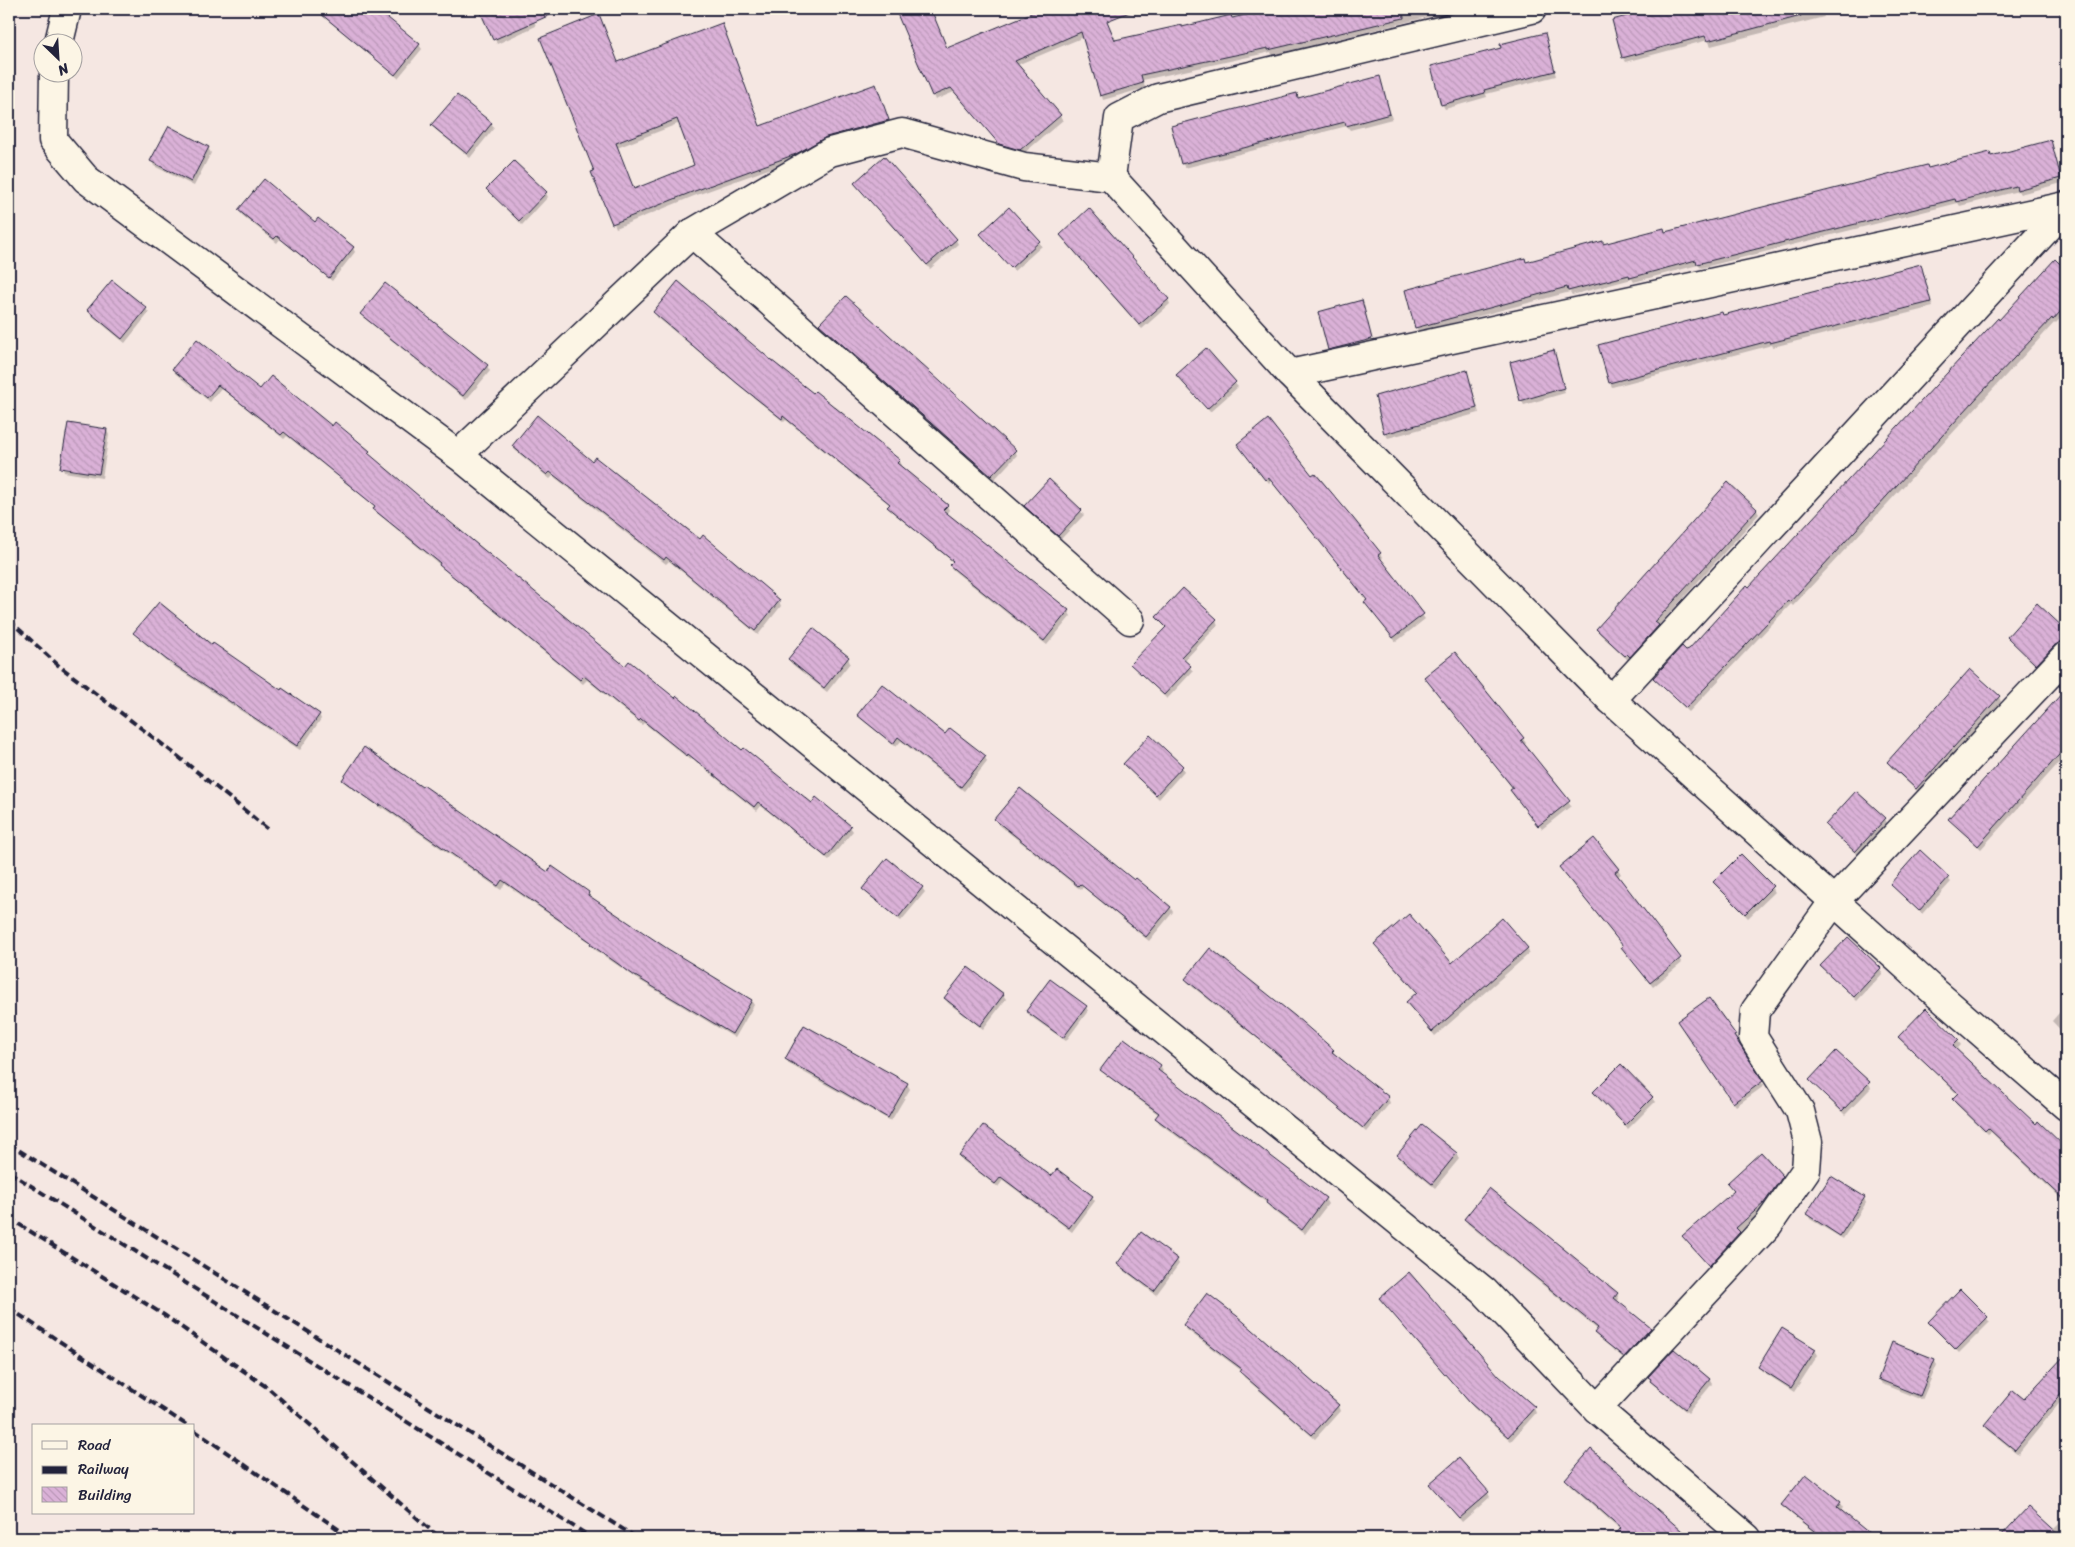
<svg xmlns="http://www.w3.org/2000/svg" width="2075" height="1547" font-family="Sriracha,sans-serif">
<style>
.shadow{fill:#0003;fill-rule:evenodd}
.building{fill:url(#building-back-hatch);stroke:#22223b;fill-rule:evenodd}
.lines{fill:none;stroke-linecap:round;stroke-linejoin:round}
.minor-casing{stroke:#22223b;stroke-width:31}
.minor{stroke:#fcf5e5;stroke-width:28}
.rail{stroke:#22223b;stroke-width:4;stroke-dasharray:8 4;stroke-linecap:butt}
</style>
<defs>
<pattern id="building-back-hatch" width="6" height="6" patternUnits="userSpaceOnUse" patternTransform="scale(1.25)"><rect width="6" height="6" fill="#dab1d7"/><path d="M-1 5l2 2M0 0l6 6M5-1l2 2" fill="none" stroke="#bb98b9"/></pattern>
</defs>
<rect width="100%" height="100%" fill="#f5e7e2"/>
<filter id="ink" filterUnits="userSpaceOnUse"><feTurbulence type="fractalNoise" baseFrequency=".02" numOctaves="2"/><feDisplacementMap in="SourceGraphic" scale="10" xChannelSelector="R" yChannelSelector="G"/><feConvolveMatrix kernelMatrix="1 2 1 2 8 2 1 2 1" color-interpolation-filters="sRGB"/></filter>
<g filter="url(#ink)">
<!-- shadow -->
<g class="shadow">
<path d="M291,9H300L298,12Z"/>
<path d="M314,9H376L419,45L422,49L398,78Z"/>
<path d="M481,9H529L536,26L497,44Z"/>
<path d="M896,9H930L948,50L1044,9H1101L1115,42L1232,19L1276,9H1475L1433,20L1431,16L1272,55L1271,52L1143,80L1145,88L1103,100L1084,37L1017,65L1063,120L1023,154L1003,148L954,92L935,100Z"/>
<path d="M1681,9H1821L1824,17L1711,46L1708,40L1626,62L1623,57L1658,14Z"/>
<path d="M2058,9H2066V41Z"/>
<path d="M1544,34L1556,76L1486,94L1487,97L1445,109L1442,104Z"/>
<path d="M618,63L760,127L878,90L890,125L694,196L616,228L595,172ZM680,123L696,165L634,190L617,148Z"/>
<path d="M1380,78L1392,119L1350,130L1347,126L1185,168L1182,163L1296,95L1299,99Z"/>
<path d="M491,124L494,128L470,158L436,130L433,125Z"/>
<path d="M2050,142L2062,183L2020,194L2018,191L1960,206L1958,203L1701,268L1698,265L1634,282L1632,279L1572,295L1570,292L1419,332L1416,327L1526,263L1664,229L1665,233L1992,157Z"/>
<path d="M208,148L211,153L194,186L154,166L152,161Z"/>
<path d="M856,183L956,240L958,244L930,269Z"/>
<path d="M488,189L546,193L548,197L522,225Z"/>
<path d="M240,210L315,223L353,248L355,252L332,281L280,239L277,243L242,215Z"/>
<path d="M981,234L1039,242L1042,246L1014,271Z"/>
<path d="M1064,240L1168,299L1170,304L1142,329Z"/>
<path d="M2066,254V312L2056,323L2055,322L1793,606L1791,604L1689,712L1654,678L1686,651H1690L1999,321Z"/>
<path d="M1920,266L1933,307L1773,347L1772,345L1612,387L1610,383L1600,346Z"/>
<path d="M1361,302L1373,343L1331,354L1329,349Z"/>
<path d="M146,309L149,313L125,343L91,315L88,311Z"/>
<path d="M655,312L771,361L899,461L901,465L900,467L947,506L949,510L946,514L1068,611L1071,616L1047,645L953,570L951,566L953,562L891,511L889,507L890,505L786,420L784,422L742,388L657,317Z"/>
<path d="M361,314L487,366L490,371L466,400L364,318Z"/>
<path d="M820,324L1015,451L1017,455L994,480L823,329Z"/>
<path d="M1206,350L1238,387L1210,412L1178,375Z"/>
<path d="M1553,352L1565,393L1524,405L1521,400Z"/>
<path d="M173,370L260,391L332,427L369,451L371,457L626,667L812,804L850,827L853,831L829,860L761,806L757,811L691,758L690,760L644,723L642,725L587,680L583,684L443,569L440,565L377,513L376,507L287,436L284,439L221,388L210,402L176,374Z"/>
<path d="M1467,371L1479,413L1388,438L1385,433Z"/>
<path d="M107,430L109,435L102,478L64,472L62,467Z"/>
<path d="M513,447L593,462L779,601L781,606L758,635L669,561L666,564L553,476L550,479L516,451Z"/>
<path d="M1241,449L1312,477L1380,554L1383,558L1380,560L1425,619L1396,642L1369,607L1368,601L1271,481L1269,483Z"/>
<path d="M1049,480L1084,515L1061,539L1028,510L1026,506Z"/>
<path d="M1756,509L1759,514L1658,626L1661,630L1633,660L1630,658L1628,660L1600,634L1597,629Z"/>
<path d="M2037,605L2066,632V638L2039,668L2008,637Z"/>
<path d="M1157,617L1216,620L1218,625L1184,661L1193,671L1167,699L1132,664L1166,628Z"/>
<path d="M135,633L212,647L319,714L321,719L300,750L170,664L137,637Z"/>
<path d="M1455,653L1523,739L1526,743L1524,745L1571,806L1542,829L1514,795V789Z"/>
<path d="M848,658L850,663L827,692L792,664L789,659Z"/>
<path d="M2066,690V755L1981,849L1950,819Z"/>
<path d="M1999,697L2001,702L1919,793L1891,767L1888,762Z"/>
<path d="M859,715L945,736L985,757L987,762L964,791L901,741L896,747L861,719Z"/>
<path d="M1124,764L1182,767L1184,771L1159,799Z"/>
<path d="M343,780L588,893L591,898L667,950L751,1000L754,1005L735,1038L639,980L594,949L591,943L505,884L501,890L383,808L382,809L346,784Z"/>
<path d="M996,819L1134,882L1170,907L1173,912L1149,941L1083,887L1081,890L998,824Z"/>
<path d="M1885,819L1887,823L1858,855L1827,825Z"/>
<path d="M1920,852L1951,882L1922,914L1891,884Z"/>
<path d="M1741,856L1775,892L1748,918L1714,882Z"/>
<path d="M1618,869L1621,874L1617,877L1682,963L1653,987L1625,952L1624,947L1563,872Z"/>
<path d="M922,888L925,892L901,921L866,893L864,889Z"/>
<path d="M1502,920L1530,953L1435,1036L1407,1002L1418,993L1379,949L1452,965Z"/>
<path d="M1822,966L1880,969L1883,973L1857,1001Z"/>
<path d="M1186,980L1333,1051L1336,1056L1388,1098L1390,1103L1366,1132L1278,1055L1189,984Z"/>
<path d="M1003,995L1006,999L983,1029L948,1003L945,998Z"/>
<path d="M1709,1000L1735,1036L1738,1040L1736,1041L1764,1086L1736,1106L1708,1066Z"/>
<path d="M2066,1005V1036L2052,1021Z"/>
<path d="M1086,1007L1088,1011L1066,1041L1030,1016L1028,1011Z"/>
<path d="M1900,1037L1958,1041L1961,1045L1956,1050L2036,1125L2038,1123L2066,1149V1203L1991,1132L1988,1134L1956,1104L1954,1099L1958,1095Z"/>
<path d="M786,1059L907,1084L910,1089L891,1121L789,1064Z"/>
<path d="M1160,1066L1163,1071L1160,1074L1325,1199L1328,1204L1305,1234L1270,1208L1267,1203L1159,1123L1157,1118L1159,1115L1105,1074L1102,1070Z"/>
<path d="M1810,1080L1869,1083L1871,1088L1845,1115Z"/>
<path d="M1594,1093L1652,1098L1655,1102L1628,1129Z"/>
<path d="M1456,1154L1459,1159L1435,1188L1401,1160L1398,1156Z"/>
<path d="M960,1156L1092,1197L1095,1201L1072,1232L1003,1180L998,1187L963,1161Z"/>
<path d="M1782,1177L1784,1182L1766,1208L1739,1232L1742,1238L1712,1269L1686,1241L1735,1192Z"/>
<path d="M1864,1198L1866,1203L1843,1239L1810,1219L1808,1214Z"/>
<path d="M1465,1219L1617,1294L1619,1299L1617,1302L1650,1329L1653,1333L1627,1361L1598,1337L1596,1333L1598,1330L1468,1224Z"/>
<path d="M1177,1260L1179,1264L1156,1295L1121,1268L1118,1264Z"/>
<path d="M1960,1291L1990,1322L1959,1353L1929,1322Z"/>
<path d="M1383,1302L1498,1377L1534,1408L1536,1413L1511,1441L1474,1408Z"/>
<path d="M1184,1325L1338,1406L1340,1411L1315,1439L1244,1377L1242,1371L1187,1330Z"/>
<path d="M1783,1330L1815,1350L1818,1355L1794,1392L1762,1371L1759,1367Z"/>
<path d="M2066,1356V1395L2018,1454L1988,1430L1985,1426L2024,1401Z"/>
<path d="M1934,1360L1937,1365L1922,1400L1882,1384L1879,1379Z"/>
<path d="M1709,1379L1712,1384L1688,1413L1654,1385L1651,1381Z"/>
<path d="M1806,1475L1840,1503L1843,1508L1840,1511L1873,1538H1821L1785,1509L1783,1505Z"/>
<path d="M1566,1479L1682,1535L1680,1538H1630L1569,1484Z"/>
<path d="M1430,1484L1488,1493L1490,1497L1462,1522Z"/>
<path d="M2066,1517V1538H2004L2003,1536L2052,1531Z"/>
</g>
<!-- building -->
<g class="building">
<path d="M315,9H377L420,44L395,75Z"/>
<path d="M479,9H564L493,40Z"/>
<path d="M895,9H931L947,48L1041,9H1137L1107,21L1115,40L1182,25V27L1231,15L1232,18L1272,9H1403L1404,18L1268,50V48L1141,75L1143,83L1100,96L1081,32L1015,61L1061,115L1020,150L999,144L951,88L932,96Z"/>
<path d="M1653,9H1800L1801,16L1707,41L1705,36L1622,58L1612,20Z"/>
<path d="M599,14L618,62L722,23L760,126L876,84L889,120L826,137L796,154L692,192L612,224L591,172L594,171L540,38ZM677,119L694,165L634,189L616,143Z"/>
<path d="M1545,33L1555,71L1484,90L1485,93L1441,105L1431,66L1501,48L1500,44Z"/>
<path d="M1380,76L1390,114L1346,126L1345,122L1181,164L1171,126L1297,93L1298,98Z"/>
<path d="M457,95L492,123L467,154L431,125Z"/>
<path d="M169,126L209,147L191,182L150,161Z"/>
<path d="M2051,140L2061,178L2017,190L2016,186L1956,202L1955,199L1697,264L1696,260L1630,278L1629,275L1568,291L1567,287L1415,328L1405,290L1525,258L1526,262L1603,241V244L1664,228L1665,232L1927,165L1928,168L1990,152L1991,156Z"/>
<path d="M884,156L957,239L927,265L854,183Z"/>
<path d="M514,161L547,192L519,221L486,189Z"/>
<path d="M264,179L315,222L318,218L354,247L329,278L277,236L274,239L238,210Z"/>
<path d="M1009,207L1040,241L1011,268L980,234Z"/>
<path d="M1089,208L1169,299L1139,325L1060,235Z"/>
<path d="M2055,259L2066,270V305L2053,320L2052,318L1995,378L1790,602L1788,601L1686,708L1653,678L1682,646L1686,650L1689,649L1747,585L1749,587L1998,318L1999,320Z"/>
<path d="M1921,264L1931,302L1770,343L1769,341L1609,383L1598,345L1722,312L1723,315Z"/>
<path d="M112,280L147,308L122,339L87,310Z"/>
<path d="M678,281L771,360L813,393L815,391L900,460L897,463L948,505L943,510L1069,610L1044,641L949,565L953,561L887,507L890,504L783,416L782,419L738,384L653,312Z"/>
<path d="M385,283L488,365L463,396L360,314Z"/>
<path d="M846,296L1016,450L991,476L819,324Z"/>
<path d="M1362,300L1372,339L1328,350L1318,312Z"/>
<path d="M197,339L260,389L271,376L332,426L335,422L370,451L368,453L433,508L625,666L629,661L675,698L677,696L742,750L744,748L812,803L816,797L851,826L826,857L758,802L754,807L688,754L687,756L641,719L639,721L584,676L580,680L439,565L440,563L373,509L375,506L284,432L281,435L218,385L207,398L172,369Z"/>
<path d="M1206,348L1236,382L1207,409L1176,375Z"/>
<path d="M1554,350L1564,388L1520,401L1510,362Z"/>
<path d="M1467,370L1477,408L1384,434L1375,396Z"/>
<path d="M537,415L592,461L595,457L700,539L703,535L780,600L755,631L666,557L664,560L550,472L547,475L512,446Z"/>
<path d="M1268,419L1312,475L1315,473L1353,518L1381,553L1378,555L1424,614L1393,638L1364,602L1367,600L1313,533L1268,477L1265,480L1237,444Z"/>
<path d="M68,423L107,429L99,474L60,468Z"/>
<path d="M1049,479L1082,510L1058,536L1024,506Z"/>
<path d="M1728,482L1757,509L1655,622L1659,625L1630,657L1627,654L1625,656L1596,629Z"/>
<path d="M1183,588L1217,619L1181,657L1191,666L1164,695L1130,664L1166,627L1156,617Z"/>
<path d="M159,602L212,645L213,643L281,690L282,688L320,714L297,746L167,660L133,633Z"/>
<path d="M2037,603L2066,630V641L2055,645L2036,665L2007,637Z"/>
<path d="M813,628L849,657L824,688L788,659Z"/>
<path d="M1455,652L1524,738L1521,740L1570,801L1538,826L1510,790L1513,788L1424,677Z"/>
<path d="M1970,669L2000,696L1916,789L1887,762Z"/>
<path d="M2066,678V747L1978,846L1948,819L2064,691L2059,686Z"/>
<path d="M882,684L945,734L950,728L986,756L961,787L898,737L893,744L857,715Z"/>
<path d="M1150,735L1183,766L1156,795L1123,764Z"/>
<path d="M364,747L422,787L423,785L548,872L552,866L589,892L588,895L668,949L752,1000L732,1034L635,976L590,944L591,942L502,880L498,886L380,804L379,806L342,780Z"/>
<path d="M1020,788L1134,880L1136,878L1171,907L1146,937L1080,884L1078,886L994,819Z"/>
<path d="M1856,791L1886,818L1855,852L1825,825Z"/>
<path d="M1594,838L1619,869L1615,872L1681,958L1650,983L1621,947L1623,946L1559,867Z"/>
<path d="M1920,850L1949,877L1919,911L1890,884Z"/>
<path d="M1741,854L1773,886L1745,914L1713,882Z"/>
<path d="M887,858L923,887L898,918L862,889Z"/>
<path d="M1409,914L1452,963L1502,918L1528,948L1432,1032L1406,1002L1417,992L1374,944Z"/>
<path d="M1848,937L1881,968L1854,997L1820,966Z"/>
<path d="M1210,948L1295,1016L1334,1050L1332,1052L1389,1097L1363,1128L1328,1099L1329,1098L1274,1051L1185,979Z"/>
<path d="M968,967L1004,994L980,1026L944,998Z"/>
<path d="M1050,979L1087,1006L1063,1038L1026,1011Z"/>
<path d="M1709,998L1736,1035L1734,1036L1763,1081L1733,1103L1677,1021Z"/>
<path d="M1926,1008L1959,1040L1953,1046L2036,1124L2038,1121L2066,1148V1201L1988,1128L1985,1131L1952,1099L1958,1093L1898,1037Z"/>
<path d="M804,1025L908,1083L888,1118L785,1059Z"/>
<path d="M1124,1038L1161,1065L1158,1070L1326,1198L1302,1230L1266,1203L1267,1201L1155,1118L1159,1113L1100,1070Z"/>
<path d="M1836,1051L1870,1082L1842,1111L1809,1080Z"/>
<path d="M1621,1064L1653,1097L1625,1125L1593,1092Z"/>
<path d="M983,1125L1051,1176L1057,1169L1093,1196L1069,1228L1001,1177L995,1184L959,1156Z"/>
<path d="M1422,1125L1457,1153L1432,1184L1397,1155Z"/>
<path d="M1761,1152L1783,1176L1764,1203L1736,1228L1740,1232L1709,1266L1682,1236L1734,1191L1727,1183Z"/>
<path d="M1831,1176L1865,1197L1840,1236L1806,1214Z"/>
<path d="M1489,1188L1618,1293L1614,1298L1651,1328L1624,1357L1594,1333L1598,1328L1464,1219Z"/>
<path d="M1141,1232L1178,1259L1154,1291L1117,1264Z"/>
<path d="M1409,1272L1499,1376L1535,1407L1508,1437L1470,1403L1379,1298Z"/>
<path d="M1960,1289L1988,1317L1956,1350L1928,1322Z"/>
<path d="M1207,1293L1237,1316L1339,1405L1312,1435L1240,1372L1242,1369L1183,1325Z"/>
<path d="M1782,1328L1816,1349L1791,1388L1758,1367Z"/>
<path d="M1892,1342L1935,1359L1920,1396L1878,1379Z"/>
<path d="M1674,1349L1710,1379L1685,1409L1650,1381L1651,1379L1648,1377Z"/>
<path d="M2066,1354V1388L2015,1450L1984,1425L2013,1390L2024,1399Z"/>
<path d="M1591,1449L1626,1479L1624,1480L1690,1538H1612L1621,1528L1565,1479Z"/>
<path d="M1459,1458L1489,1492L1459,1518L1429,1484Z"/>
<path d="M1806,1474L1841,1502L1837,1507L1875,1538H1823L1781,1505Z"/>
<path d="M2028,1507L2062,1538H1999Z"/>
</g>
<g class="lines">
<!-- minor casing -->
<g class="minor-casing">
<g id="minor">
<path d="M59,42L67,9"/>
<path d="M54,72L53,140L86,179L458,455L1484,1291L1597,1409L1747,1538"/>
<path d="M1111,177L1290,374L1611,700L1928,986L2066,1106"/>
<path d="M692,233L1130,620"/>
<path d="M1290,374L2066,206"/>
<path d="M458,455L692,233L830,152L902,133L1024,167L1111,177L1119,118L1158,98L1532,9"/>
<path d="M1611,700L2066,208"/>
<path d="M1597,1409L1768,1225L1806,1170L1808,1142L1800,1111L1753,1037L1755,1011L1834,901L2066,656"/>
</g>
</g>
<!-- minor -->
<use href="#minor" class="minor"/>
<!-- rail -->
<g class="rail">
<path d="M9,620L58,665L175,754L269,830"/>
<path d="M9,1144L637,1538"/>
<path d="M9,1172L592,1538"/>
<path d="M9,1218L164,1315L268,1388L440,1538"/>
<path d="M9,1308L188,1426"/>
<path d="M194,1430L351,1538"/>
</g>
</g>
</g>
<!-- margin -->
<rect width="2075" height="1547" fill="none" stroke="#fcf5e5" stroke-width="30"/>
<rect x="15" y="15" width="2045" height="1517" fill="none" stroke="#22223b" stroke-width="2" filter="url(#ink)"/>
<!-- legend -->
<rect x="32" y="1424" width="162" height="90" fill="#fcf5e5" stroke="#a5a1a1"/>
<rect x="42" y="1441" width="25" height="8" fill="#fcf5e5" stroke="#a5a1a1"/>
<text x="78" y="1450" font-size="15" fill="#22223b">Road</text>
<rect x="42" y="1466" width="25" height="8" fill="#22223b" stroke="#a5a1a1"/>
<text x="78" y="1474" font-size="15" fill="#22223b">Railway</text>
<rect x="42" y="1487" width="25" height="15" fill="url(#building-back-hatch)" stroke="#a5a1a1"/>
<text x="78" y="1500" font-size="15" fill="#22223b">Building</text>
<!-- north arrow -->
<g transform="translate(58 58) rotate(155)"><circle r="24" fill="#fcf5e5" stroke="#a5a1a1"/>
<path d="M0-4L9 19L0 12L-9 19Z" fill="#22223b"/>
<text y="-8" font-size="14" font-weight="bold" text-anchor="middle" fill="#22223b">N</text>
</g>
</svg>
